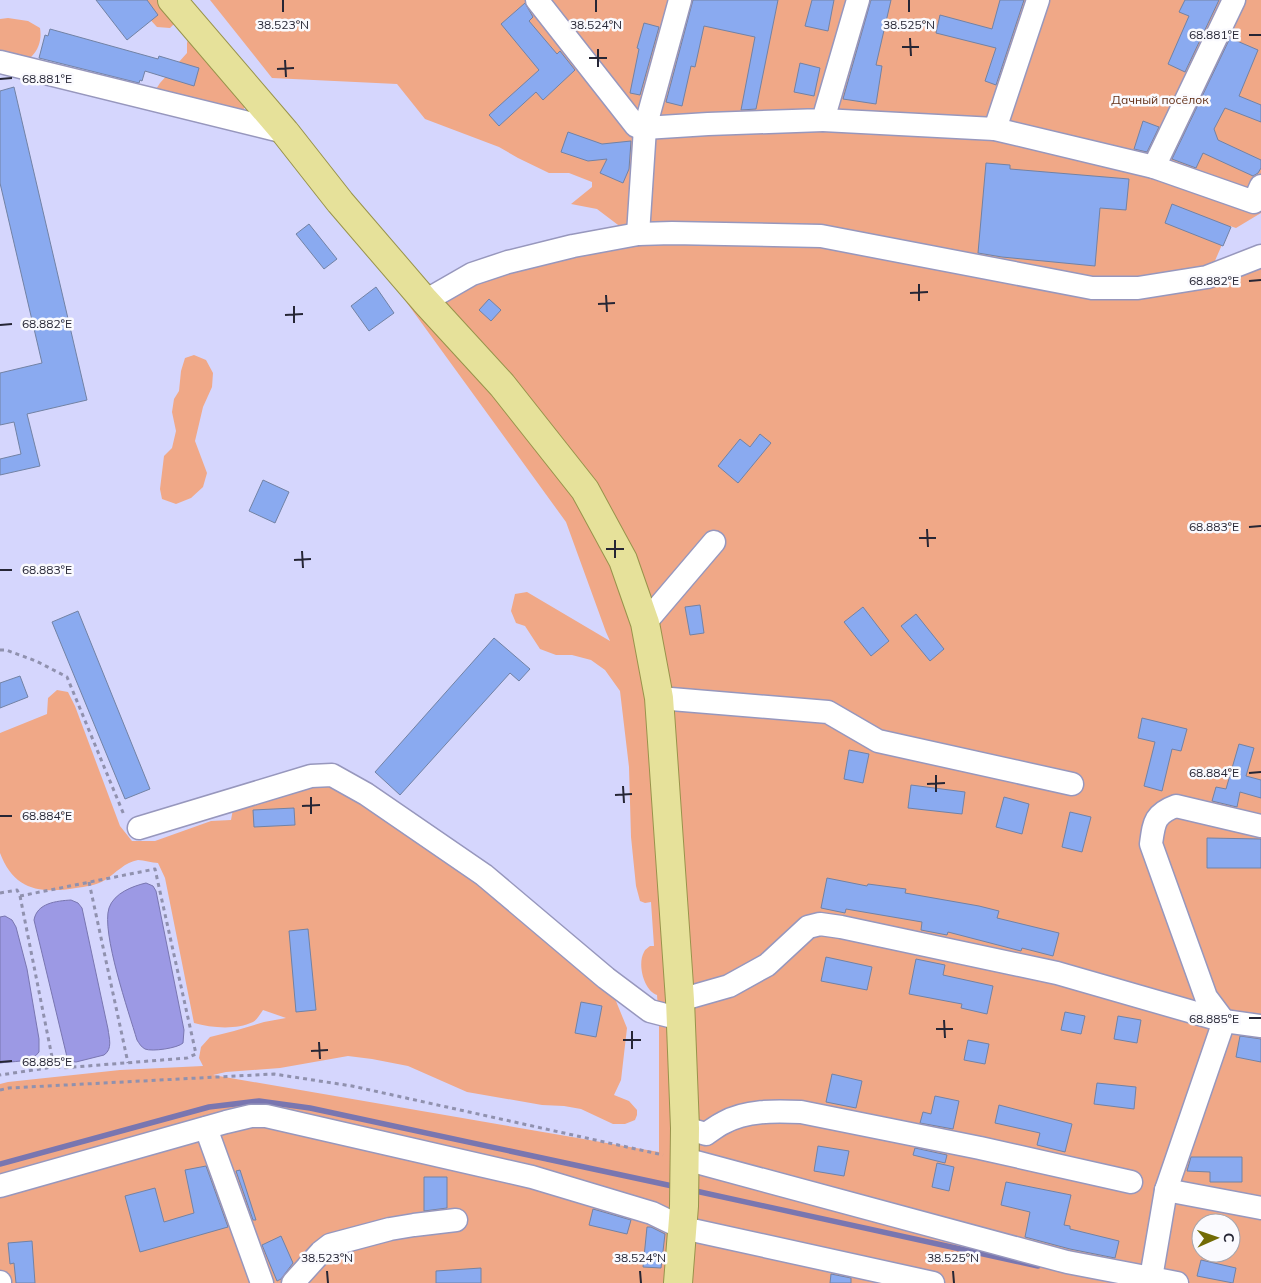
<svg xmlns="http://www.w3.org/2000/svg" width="1261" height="1283" font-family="Mulish,sans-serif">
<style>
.green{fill:#f0a887;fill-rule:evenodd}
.water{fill:#9c99e4;stroke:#7976b0}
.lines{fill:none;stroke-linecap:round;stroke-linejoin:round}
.stream{stroke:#7976b0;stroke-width:5.5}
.building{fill:#8aaaf0;stroke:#7282a4}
.minor-casing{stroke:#9797bd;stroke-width:25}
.major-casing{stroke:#98934b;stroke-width:30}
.path{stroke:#9091ae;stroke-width:3;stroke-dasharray:4 4;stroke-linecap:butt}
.minor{stroke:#fff;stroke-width:22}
.major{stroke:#e6e19a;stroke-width:28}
.ticks{fill:none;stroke:#262635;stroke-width:2}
.labels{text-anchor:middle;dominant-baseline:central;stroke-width:5;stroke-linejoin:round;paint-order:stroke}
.park-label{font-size:12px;fill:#622f15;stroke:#fafafe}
.ticks-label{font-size:12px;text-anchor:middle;fill:#262635;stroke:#fafafe;stroke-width:5;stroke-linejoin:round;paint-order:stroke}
</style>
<rect width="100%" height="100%" fill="#d5d6fd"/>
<!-- green -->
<g class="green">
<path d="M132,0H184L177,21L170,28L157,27Z"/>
<path d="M210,0H1261V213L1236,228L1230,226L1208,277L1261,256V1283H0V1084L8,1082L120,1070L203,1066L199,1058L201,1047L210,1037L234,1031L264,1022L286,1018L263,1010C260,1014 257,1020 253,1022C236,1030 212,1028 194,1023L165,878L158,863C152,863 144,860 138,860C125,862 116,873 105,880C97,885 85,887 76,888C40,894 14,890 0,853V733L47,714L48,698L57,690L68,692L75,706L120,826L132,841H155L211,821L231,820L234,804L332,779L461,860L609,984L627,1028L621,1080L614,1095L629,1101L637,1110V1115L635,1120L625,1124H613L581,1109L564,1106L542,1105L467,1092L408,1066L372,1059L348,1056L280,1068L226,1072L213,1075L659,1152V1023L657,995C644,991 637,964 644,952C645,949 648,948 650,946H654L651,902L645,903L640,901L636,886L631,837L629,767L620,691L605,670L591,660L572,655H556L540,649L525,626L516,623L511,611L515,594L527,592L610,641L606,632L566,522L394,285L426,301L626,231L597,209L571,204L592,187V182L569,173H549L518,158L499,147L425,119L397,84L272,78ZM1201,1223H1231V1253H1201Z"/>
<path d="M8,18L28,21L40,28C43,45 34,60 17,65C12,66 5,65 0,65V19Z"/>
<path d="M191,30L251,93L245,107L237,119L151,97L160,83L187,53V43Z"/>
<path d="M194,355L206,360L213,373L212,387L203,407L195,441L207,473L203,487L191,498L176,504L162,499L160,489L164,456L172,448L176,431L172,412L174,399L179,391L181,371L185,358Z"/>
</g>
<!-- water -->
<g class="water">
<path d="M146,883L153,886L156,891L184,1030L183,1043C178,1048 152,1052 145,1049C141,1047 139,1043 137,1040C129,1013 101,932 109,908C114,893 133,886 146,883Z"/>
<path d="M71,900L78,903L82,908L108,1029C109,1038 113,1049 104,1055L76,1062L69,1061L67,1057L34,920C37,903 56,901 71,900Z"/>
<path d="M5,916L12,920L16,927L27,969L39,1039V1052C32,1063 12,1061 0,1063V917Z"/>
</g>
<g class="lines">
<!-- stream -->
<g class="stream">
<path d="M0,1164L209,1107L259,1101L310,1108L677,1187"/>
<path d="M691,1190L1038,1266"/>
</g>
</g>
<!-- building -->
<g class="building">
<path d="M96,0H147L158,15L127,40Z"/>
<path d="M693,0H778L756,109L741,110L755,37L704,26L695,67L691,66L682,106L666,102Z"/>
<path d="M812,0H834L828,31L805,26Z"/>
<path d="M871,0H891L876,65L882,66L876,104L843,99Z"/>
<path d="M1000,0H1024L996,85L985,81L996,48L936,33L940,15L992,29Z"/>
<path d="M1185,0H1219L1185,72L1168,64L1189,16L1179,12Z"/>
<path d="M525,3L533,17L529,21L557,54L560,51L575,70L543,100L536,92L499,126L489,115L539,70L501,24Z"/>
<path d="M644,23L659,27L640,95L630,93L639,49L637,48Z"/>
<path d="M50,29L158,59L159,56L199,68L194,86L145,71L142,81L140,80L139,83L39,58L45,35L48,36Z"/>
<path d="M1230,38L1258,50L1239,96L1261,105V122L1225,108L1214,129L1218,140L1261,160V168L1258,173L1253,176L1203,153L1196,168L1172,159Z"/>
<path d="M800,63L820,68L814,96L794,92Z"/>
<path d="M14,87L87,400L27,414L40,466L0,475V459L21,454L14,422L0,425V373L42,363L0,183V91Z"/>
<path d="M1143,121L1159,127L1147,152L1134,149Z"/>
<path d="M568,132L602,144L631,141L629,169L623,183L600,173L607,159L588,161L561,152Z"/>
<path d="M986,163L1010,165V169L1129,179L1126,210L1100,208L1095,266L1002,257L978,253Z"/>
<path d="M1172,204L1231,227L1223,246L1165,223Z"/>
<path d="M309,224L337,259L324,269L296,234Z"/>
<path d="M376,287L394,313L369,331L351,306Z"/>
<path d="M489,299L501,310L491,321L479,310Z"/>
<path d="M760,434L771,443L738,483L718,466L740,439L750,447Z"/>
<path d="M263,480L289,492L275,523L249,511Z"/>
<path d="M700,605L704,633L690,635L685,607Z"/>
<path d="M863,607L889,641L871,656L844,622Z"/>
<path d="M78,611L150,789L125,799L52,622Z"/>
<path d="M916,614L944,649L930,661L901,626Z"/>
<path d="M494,638L530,669L519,681L510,673L400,795L375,772Z"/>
<path d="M20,676L28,697L0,708V683Z"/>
<path d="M1142,718L1187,729L1181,751L1172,749L1162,791L1144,786L1155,742L1138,738Z"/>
<path d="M1239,744L1254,748L1246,776L1261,780V798L1240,792L1237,807L1212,801L1216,787L1226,789Z"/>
<path d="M849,750L869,754L863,783L844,779Z"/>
<path d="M911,785L965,792L962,814L908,808Z"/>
<path d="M1004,797L1029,804L1022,834L996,827Z"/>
<path d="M294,808L295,825L254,827L253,810Z"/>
<path d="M1070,812L1091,817L1082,852L1062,847Z"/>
<path d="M1207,838L1261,839V868H1207Z"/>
<path d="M827,878L867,886L868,884L906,889L905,893L979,906L999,911L997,918L1059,933L1053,956L1022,948L1021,951L948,932L947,935L921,930L922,922L846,909L845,913L821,908Z"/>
<path d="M308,929L316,1010L296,1012L289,931Z"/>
<path d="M826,957L872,967L867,990L821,981Z"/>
<path d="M916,959L945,965L943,975L993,986L987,1014L961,1008L962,1004L909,994Z"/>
<path d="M581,1002L602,1006L596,1037L575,1033Z"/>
<path d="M1065,1012L1085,1016L1081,1034L1061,1030Z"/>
<path d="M1118,1016L1141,1020L1137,1043L1114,1039Z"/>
<path d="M1240,1036L1261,1039V1062L1236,1057Z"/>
<path d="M968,1040L989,1044L985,1064L964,1060Z"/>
<path d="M832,1074L862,1081L856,1108L826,1102Z"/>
<path d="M1097,1083L1136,1087L1134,1109L1094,1104Z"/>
<path d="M935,1096L959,1101L953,1129L920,1123L923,1112L931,1114Z"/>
<path d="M999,1105L1072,1124L1065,1152L1037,1145L1040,1133L995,1123Z"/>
<path d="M818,1146L849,1151L844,1176L814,1171Z"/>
<path d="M915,1148L947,1155L945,1163L913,1155Z"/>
<path d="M1191,1157H1242V1182H1210V1172L1187,1171Z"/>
<path d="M937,1163L954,1167L949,1191L932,1187Z"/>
<path d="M206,1166L228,1227L140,1252L125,1196L155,1188L164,1222L194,1213L185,1170Z"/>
<path d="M240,1170L256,1220H253L236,1171Z"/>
<path d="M424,1177H447V1208L424,1211Z"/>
<path d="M1006,1182L1071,1195L1064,1225L1070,1226V1229L1119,1241L1115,1258L1070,1249L1025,1237L1030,1212L1001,1205Z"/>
<path d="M593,1209L631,1220L627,1234L589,1225Z"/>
<path d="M647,1227H651L665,1234L661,1268L643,1267Z"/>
<path d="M281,1236L293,1263L281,1279L277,1281L262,1245Z"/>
<path d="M32,1241L35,1283H16L14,1263L10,1264L8,1243Z"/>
<path d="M1201,1260L1236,1268L1233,1283L1197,1276Z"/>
<path d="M481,1268V1283H436V1271Z"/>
<path d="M831,1274L851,1278V1283H830Z"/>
</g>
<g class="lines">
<!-- minor casing -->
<g class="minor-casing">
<g id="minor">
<path d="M537,0L636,126L645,128L708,124L823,120L858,0"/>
<path d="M0,62L285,132"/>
<path d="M823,120L995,129L1154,167L1254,202L1261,186"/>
<path d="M995,129L1038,0"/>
<path d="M1154,167L1234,0"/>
<path d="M638,234L645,128L680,0"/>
<path d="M425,301L472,274L508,262L573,246L638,234L672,233L821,236L1092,288H1138L1207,277L1261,256"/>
<path d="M645,623L714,542"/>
<path d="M659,698L828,712L878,741L1072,784"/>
<path d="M139,828L311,776L332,775L366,794L484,875L606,978L650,1011L681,1019"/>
<path d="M680,1000L729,986L767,965L808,927L820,924L841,927L1057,973L1224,1021L1261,1026"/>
<path d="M1224,1021L1206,997L1151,844C1154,823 1154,814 1176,806L1261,826"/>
<path d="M206,1128L262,1283"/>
<path d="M685,1128L706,1134C712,1130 717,1126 723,1123C746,1110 775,1111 801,1112L980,1148L1131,1182"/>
<path d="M685,1159L1067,1262L1177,1283"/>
<path d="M0,1186L226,1122L251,1116H266L532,1177L652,1213L683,1228L933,1283"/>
<path d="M1166,1190L1261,1208"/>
<path d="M1151,1278L1166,1190L1224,1021"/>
<path d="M0,1282V1283"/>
<path d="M293,1283L321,1252L330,1245L390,1229L414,1225L456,1220"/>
</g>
</g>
<!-- major casing -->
<g class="major-casing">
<path id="major" d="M172,0L285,132L340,202L425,301L502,385L585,490L623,560L645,623L659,698L680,1000L685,1128L684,1206L678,1283"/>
</g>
<!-- path -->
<g class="path">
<path d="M0,650H6L36,661L67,677L124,815"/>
<path d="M89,882L128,1063"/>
<path d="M0,893L17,890L20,896L53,1062L47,1068L0,1075"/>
<path d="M20,896L155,869L196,1054L187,1058L62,1068L58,1067L53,1062"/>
<path d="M0,1090L9,1088L274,1074L352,1086L663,1155"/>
</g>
<!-- minor -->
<use href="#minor" class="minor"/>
<!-- major -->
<use href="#major" class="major"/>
</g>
<!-- ticks -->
<path class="ticks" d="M283,0V12M596,0V12M909,0V12M1249,35H1261M910,38L911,56M902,47H919M598,49V67M589,58H607M285,60L286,77M277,69L294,68M0,79L12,78M1249,281L1261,280M919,284V301M910,293L928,292M606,295L607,312M598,304L615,303M294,306V323M285,315L303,314M0,325L12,324M1249,527L1261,526M927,529L928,547M919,538H936M615,540V558M606,549H624M302,551L303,568M294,560L311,559M0,570H12M1249,773L1261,772M936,775V792M927,784L945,783M623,786L624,803M615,795L632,794M311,797V814M302,806L320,805M0,816H12M1249,1018H1261M944,1020L945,1038M936,1029H953M632,1031V1049M623,1040H641M319,1042L320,1059M311,1051L328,1050M0,1062L12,1061M327,1271L328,1283M640,1271L641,1283M953,1271L954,1283"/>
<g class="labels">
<!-- park labels -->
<g class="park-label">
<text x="1160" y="99">Дачный посёлок</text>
</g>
</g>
<g class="ticks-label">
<text x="283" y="29">38.523°N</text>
<text x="596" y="29">38.524°N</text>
<text x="909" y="29">38.525°N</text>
<text x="1214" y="39">68.881°E</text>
<text x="47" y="83">68.881°E</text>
<text x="1214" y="285">68.882°E</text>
<text x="47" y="328">68.882°E</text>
<text x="1214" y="531">68.883°E</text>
<text x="47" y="574">68.883°E</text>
<text x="1214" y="777">68.884°E</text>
<text x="47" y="820">68.884°E</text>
<text x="1214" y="1023">68.885°E</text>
<text x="47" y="1066">68.885°E</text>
<text x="327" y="1262">38.523°N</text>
<text x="640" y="1262">38.524°N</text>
<text x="953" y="1262">38.525°N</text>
</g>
<!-- north arrow -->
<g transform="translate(1216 1238) rotate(88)"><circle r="24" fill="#fafafe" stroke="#a5a5ae"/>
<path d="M0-4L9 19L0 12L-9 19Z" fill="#726b06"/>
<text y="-8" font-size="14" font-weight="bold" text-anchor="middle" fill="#262635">С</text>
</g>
</svg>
